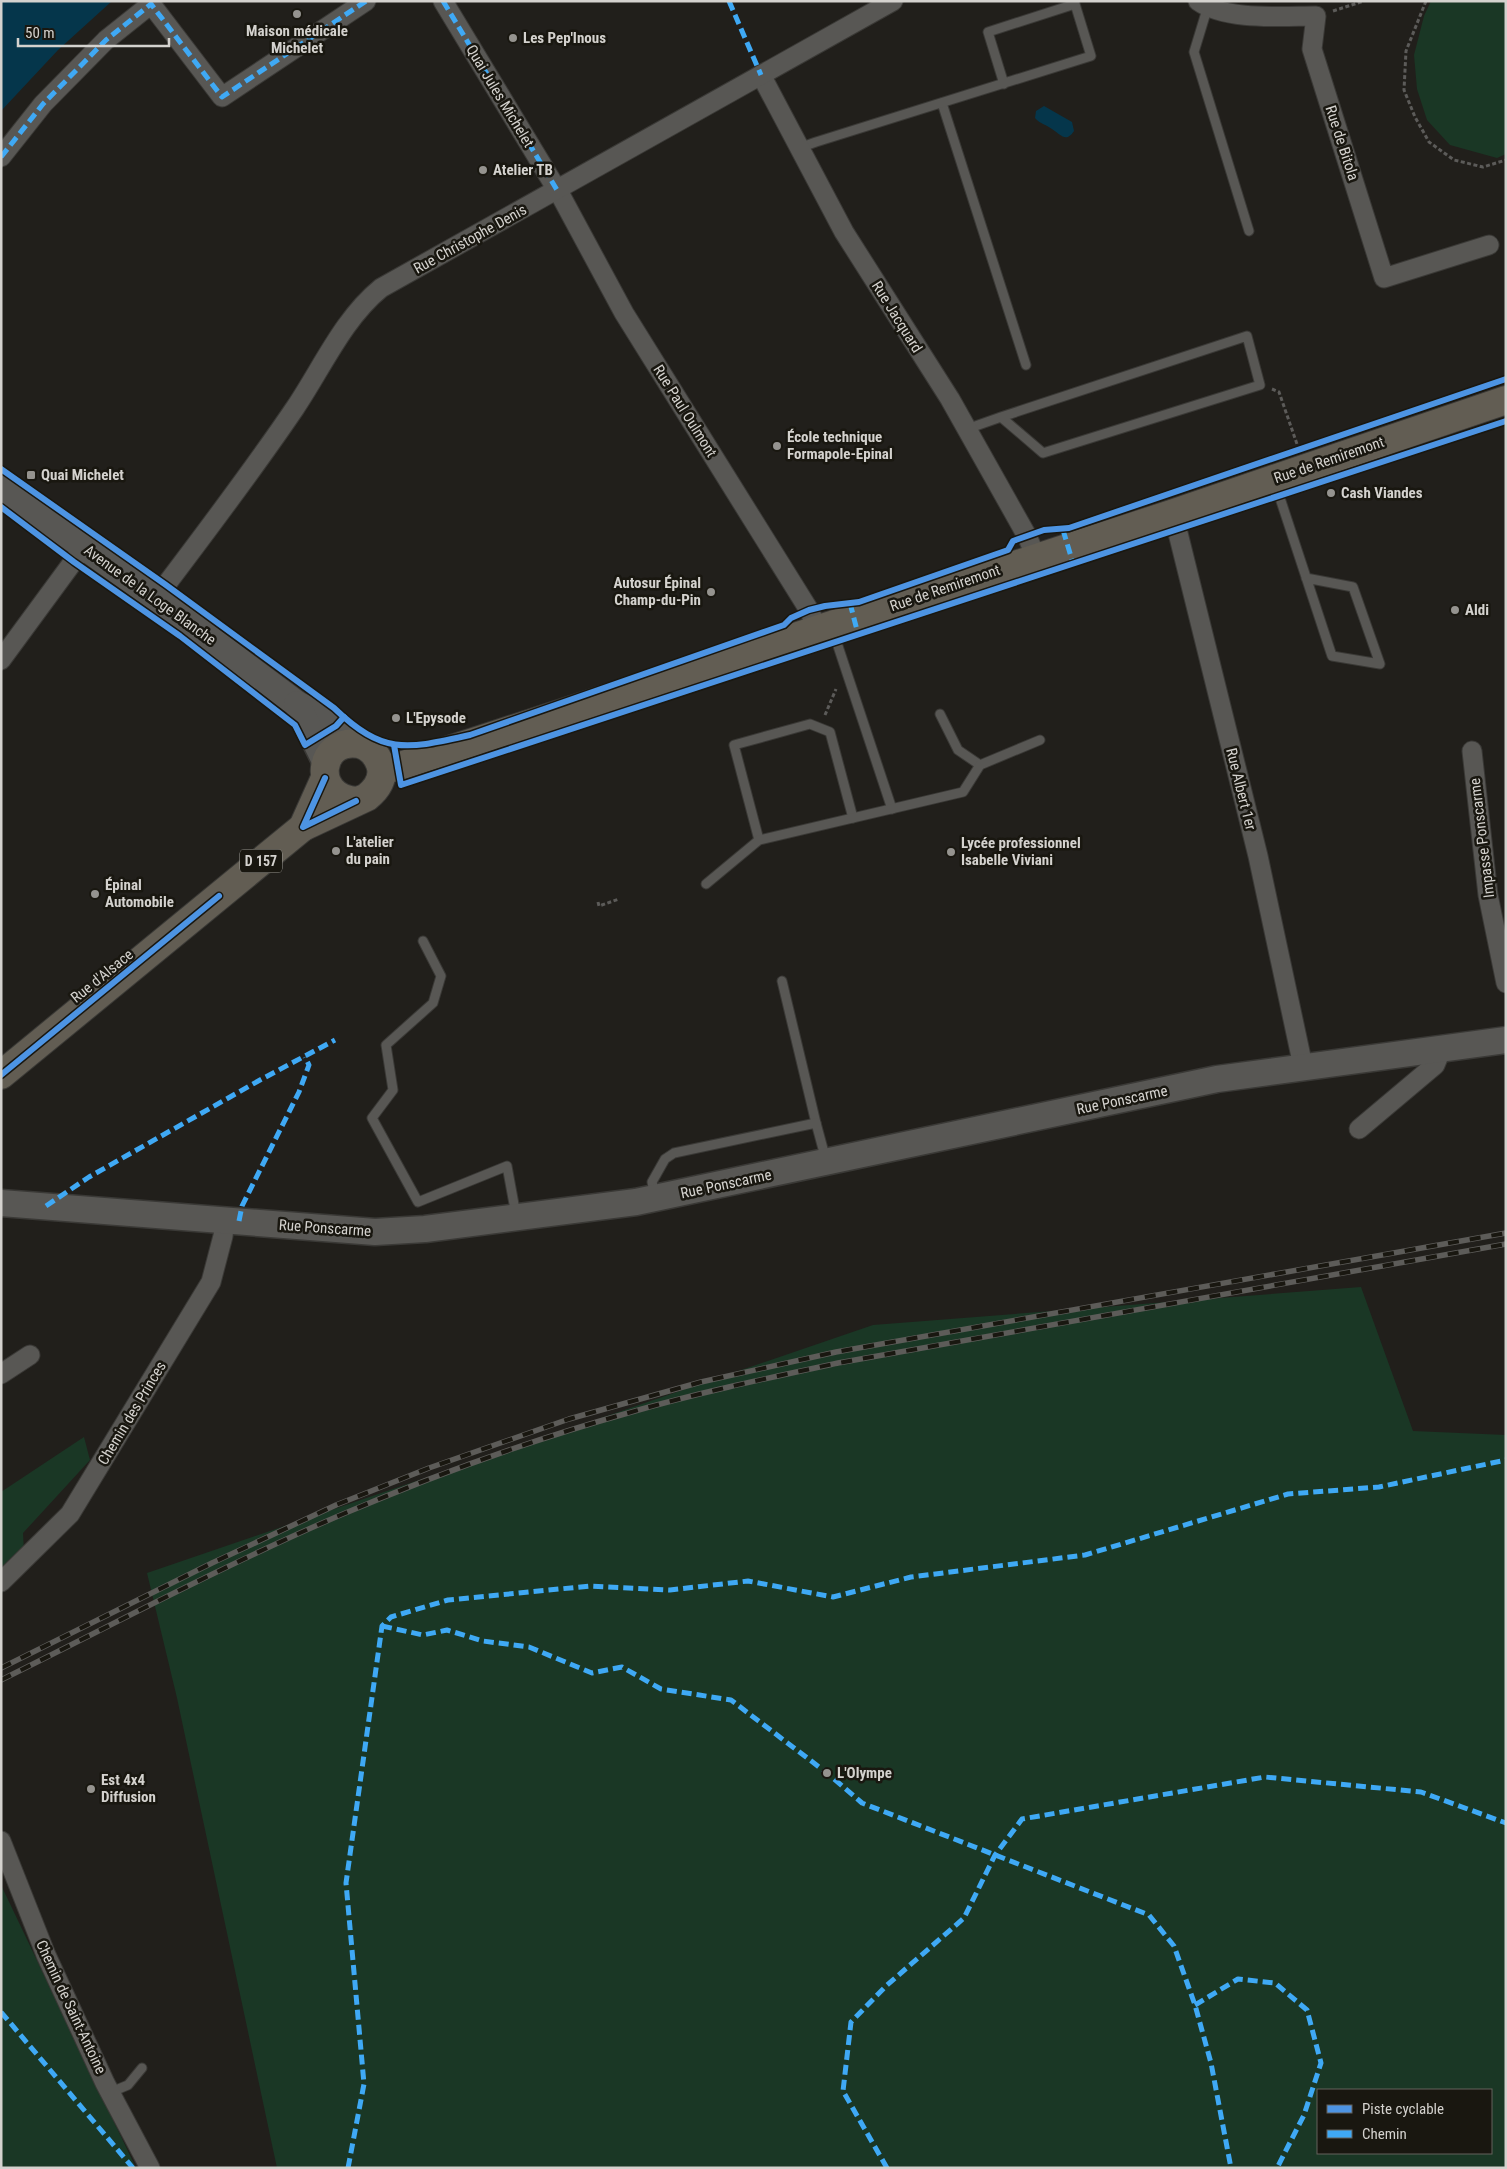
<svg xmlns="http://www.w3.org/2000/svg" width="1507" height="2169" font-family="'Roboto Condensed',sans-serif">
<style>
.green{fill:#1a3725;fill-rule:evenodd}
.water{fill:#05364b}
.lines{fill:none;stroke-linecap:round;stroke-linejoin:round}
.lane-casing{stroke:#3a3936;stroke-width:11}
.street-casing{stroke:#3a3936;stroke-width:21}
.secondary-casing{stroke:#3a3936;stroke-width:29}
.primary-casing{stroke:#3a3936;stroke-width:30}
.path{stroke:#5c5b59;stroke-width:3;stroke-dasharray:4 2.5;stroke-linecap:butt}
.lane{stroke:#585754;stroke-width:9}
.street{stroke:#585754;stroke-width:19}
.secondary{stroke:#585754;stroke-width:26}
.primary{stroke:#625d53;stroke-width:28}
.rail-casing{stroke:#5d5c59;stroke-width:5.5}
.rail{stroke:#191710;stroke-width:4;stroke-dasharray:11;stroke-linecap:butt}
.quiet{stroke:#3fa9f5;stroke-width:5;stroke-dasharray:10 5;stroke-linecap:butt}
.cycleway-casing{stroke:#191710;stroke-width:9}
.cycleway{stroke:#4d94e3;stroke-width:6}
.poi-dot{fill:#95938f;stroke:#191710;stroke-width:2}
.labels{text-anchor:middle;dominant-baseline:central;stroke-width:5;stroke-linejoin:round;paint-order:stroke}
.shield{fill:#191710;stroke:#9c9a95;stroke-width:1}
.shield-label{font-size:14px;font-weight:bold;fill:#d4d2ce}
.poi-label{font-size:15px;font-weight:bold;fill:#d4d2ce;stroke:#191710;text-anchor:start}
.street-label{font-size:15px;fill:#d4d2ce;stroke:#191710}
</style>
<rect width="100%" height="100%" fill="#211f1b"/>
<!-- green -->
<g class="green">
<path d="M1431,1H1506V154L1497,158L1450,145L1427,120L1417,89L1414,55L1424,16Z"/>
<path d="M1361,1287L1413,1431L1506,1435V2168H277L177,1698L147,1573L873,1325ZM1318,2090H1491V2153H1318Z"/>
<path d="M84,1437L90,1460L23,1533L24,1552L1,1572V1492Z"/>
<path d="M1,1885L136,2168H1Z"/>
</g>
<!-- water -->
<g class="water">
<path d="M1,1H112L58,50L1,111Z"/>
<path d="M1044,106L1072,122L1074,131C1066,143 1061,135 1052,129C1047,125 1040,124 1035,118L1036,111Z"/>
</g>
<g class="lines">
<!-- lane casing -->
<g class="lane-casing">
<g id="lane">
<path d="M1208,6L1194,52L1249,231"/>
<path d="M942,103L1026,365"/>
<path d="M799,148L816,142L1091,56L1075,4L988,32L1004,84"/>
<path d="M967,429L1001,417L1247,336L1260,385L1043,453L1001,417"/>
<path d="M1279,495L1332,656L1380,664L1353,587L1306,578"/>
<path d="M832,628L892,809"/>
<path d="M940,714L958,750L980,765"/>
<path d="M759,840L734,745L810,724L830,732L853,818"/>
<path d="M706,884L759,840L963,792L980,765L1040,740"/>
<path d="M423,941L441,976L433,1003L386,1045L393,1090L372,1118L418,1202L507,1166L516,1215"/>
<path d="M782,981L816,1123"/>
<path d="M655,1196L652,1182L665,1159L674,1153L816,1123L826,1160"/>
<path d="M110,2086L116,2090L128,2085L142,2068"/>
</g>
</g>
<!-- street casing -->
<g class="street-casing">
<g id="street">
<path d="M443,1L562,198L624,313L809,610L818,630"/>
<path d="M1198,1C1226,21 1282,16 1316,16L1312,49L1384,278L1489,245"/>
<path d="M761,75L844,232L950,399L1027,536L1036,557"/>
<path d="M1,157L43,104L106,40L151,4L222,97L366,1"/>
<path d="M1171,514L1177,529L1258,856L1303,1066"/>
<path d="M156,598C203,536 251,473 295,408C322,368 343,319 381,288L893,1"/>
<path d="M1,660L84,547"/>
<path d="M1472,751L1488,895L1506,983"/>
<path d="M1359,1129L1435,1065L1442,1048"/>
<path d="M1,1374L30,1355"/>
<path d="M1,1582L70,1514L211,1282L223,1236L225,1220"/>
<path d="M1,1841L46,1955L105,2083L150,2168"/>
</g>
</g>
<!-- secondary casing -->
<g class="secondary-casing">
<g id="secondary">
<path d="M1,488L156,598L297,704C323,716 333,722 352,743"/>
<path d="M297,704L326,763"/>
<path d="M1,1203L375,1232L425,1229L636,1202L1217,1079L1506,1040"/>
</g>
</g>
<!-- primary casing -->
<g class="primary-casing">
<g id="primary">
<path d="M382,769L397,767L1171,514L1506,400"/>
<path d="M325,778L303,827L367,797C377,789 385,778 380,764C377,755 369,746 359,744C318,737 310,797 356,801"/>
<path d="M1,1075L303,827"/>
</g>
</g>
<!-- path -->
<g class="path">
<path d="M1426,1L1406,51L1404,90L1415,117L1429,142L1454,160L1483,167L1506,160"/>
<path d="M1333,11L1364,1"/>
<path d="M1272,389L1279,392L1298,447"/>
<path d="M825,715L836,689"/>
<path d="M598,902L599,906L619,899"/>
</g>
<!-- lane -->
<use href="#lane" class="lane"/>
<!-- street -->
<use href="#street" class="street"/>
<!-- secondary -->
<use href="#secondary" class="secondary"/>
<!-- primary -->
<use href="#primary" class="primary"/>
<!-- rail casing -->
<g class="rail-casing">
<g id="rail">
<path d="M1,1668L212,1563L336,1505L429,1468L569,1419L701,1382L836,1352L1506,1233"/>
<path d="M1,1680C114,1624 226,1564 343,1514C435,1475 531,1440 628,1413C697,1393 768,1378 838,1363L1506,1244"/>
</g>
</g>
<!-- rail -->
<use href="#rail" class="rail"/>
<!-- quiet -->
<g class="quiet">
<path d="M443,1L557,190"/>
<path d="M729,1L761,75"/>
<path d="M1,157L43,104L106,40L151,4L222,97L366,1"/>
<path d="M1063,530L1073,563"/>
<path d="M850,603L858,634"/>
<path d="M46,1206L89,1177L260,1080L335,1040"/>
<path d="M239,1221L242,1206L299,1092L309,1065L305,1057"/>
<path d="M382,1626L423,1635L447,1630L483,1641L529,1647L592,1673L622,1667L661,1689L731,1700L827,1773L862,1803L1149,1915L1174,1946L1195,2005L1211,2063L1231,2168"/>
<path d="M1195,2005L1238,1979L1275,1983L1307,2010L1321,2063L1304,2115L1277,2168"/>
<path d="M1,2012L133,2168"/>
<path d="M348,2168L364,2084L346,1883L382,1626L391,1617L448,1600L590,1586L670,1590L748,1581L833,1597L911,1577L1085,1555L1288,1494L1379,1487L1506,1460"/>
<path d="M887,2168L843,2091L851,2022L886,1986L964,1918L995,1855L1022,1819L1265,1777L1421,1792L1506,1823"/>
</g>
<!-- cycleway casing -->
<g class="cycleway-casing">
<g id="cycleway">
<path d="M1,469L166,585L334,708C384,756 407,749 470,735L784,625L791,618L809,610L825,606L859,602L1008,550L1013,541L1044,530L1069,528L1506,379"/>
<path d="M1,507L74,562L180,636L295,725L305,745L336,726L344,717"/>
<path d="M394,745L401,785L1506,421"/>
<path d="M325,778L303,827L356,801"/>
<path d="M1,1075L219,896"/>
</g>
</g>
<!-- cycleway -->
<use href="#cycleway" class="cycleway"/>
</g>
<!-- markers -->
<g class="poi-dot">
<circle cx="297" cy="14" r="5"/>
<circle cx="513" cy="38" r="5"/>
<circle cx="483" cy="170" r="5"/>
<circle cx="777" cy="446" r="5"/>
<rect x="26" y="470" width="10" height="10" rx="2.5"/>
<circle cx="1331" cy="493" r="5"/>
<circle cx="711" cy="592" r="5"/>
<circle cx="1455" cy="610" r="5"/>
<circle cx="396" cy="718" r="5"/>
<circle cx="336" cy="851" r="5"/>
<circle cx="951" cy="852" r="5"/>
<circle cx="95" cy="894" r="5"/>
<circle cx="827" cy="1773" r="5"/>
<circle cx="91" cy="1789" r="5"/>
</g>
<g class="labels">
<!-- shield labels -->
<rect class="shield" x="240" y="849.5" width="42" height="23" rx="4"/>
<g class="shield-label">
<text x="261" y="861">D 157</text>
</g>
<!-- poi labels -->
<g class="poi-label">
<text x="297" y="31" text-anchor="middle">Maison médicale<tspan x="297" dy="17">Michelet</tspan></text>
<text x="523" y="38">Les Pep'Inous</text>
<text x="493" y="170">Atelier TB</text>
<text x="787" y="437">École technique<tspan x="787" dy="17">Formapole-Epinal</tspan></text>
<text x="41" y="475">Quai Michelet</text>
<text x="1341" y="493">Cash Viandes</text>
<text x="701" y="583" text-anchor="end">Autosur Épinal<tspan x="701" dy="17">Champ-du-Pin</tspan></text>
<text x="1465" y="610">Aldi</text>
<text x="406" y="718">L'Epysode</text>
<text x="346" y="842">L'atelier<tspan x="346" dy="17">du pain</tspan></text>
<text x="961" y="843">Lycée professionnel<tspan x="961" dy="17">Isabelle Viviani</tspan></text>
<text x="105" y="885">Épinal<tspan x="105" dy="17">Automobile</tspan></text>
<text x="837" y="1773">L'Olympe</text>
<text x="101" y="1780">Est 4x4<tspan x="101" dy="17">Diffusion</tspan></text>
</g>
<!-- street labels -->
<g class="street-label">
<text transform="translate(500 96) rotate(59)">Quai Jules Michelet</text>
<text transform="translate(1342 143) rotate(72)">Rue de Bitola</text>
<text transform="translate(470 239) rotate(-29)">Rue Christophe Denis</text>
<text transform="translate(897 317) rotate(58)">Rue Jacquard</text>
<text transform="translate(685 411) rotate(58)">Rue Paul Oulmont</text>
<text transform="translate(1329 460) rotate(-19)">Rue de Remiremont</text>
<text transform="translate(945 588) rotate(-19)">Rue de Remiremont</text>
<text transform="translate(150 595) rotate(36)">Avenue de la Loge Blanche</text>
<text transform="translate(1241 789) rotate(76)">Rue Albert 1er</text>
<text transform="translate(1482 838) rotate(-97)">Impasse Ponscarme</text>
<text transform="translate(102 976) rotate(-39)">Rue d'Alsace</text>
<text transform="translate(1122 1100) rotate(-12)">Rue Ponscarme</text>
<text transform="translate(726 1184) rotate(-12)">Rue Ponscarme</text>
<text transform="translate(325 1228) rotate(4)">Rue Ponscarme</text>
<text transform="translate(132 1413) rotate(-59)">Chemin des Princes</text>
<text transform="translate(71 2007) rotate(65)">Chemin de Saint-Antoine</text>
</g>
</g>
<!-- border -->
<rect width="1507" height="2169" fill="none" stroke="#d4d2ce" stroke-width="5"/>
<!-- legend -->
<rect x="1317" y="2089" width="175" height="65" fill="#191710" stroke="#64625c"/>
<rect x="1327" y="2105" width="25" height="8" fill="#4d94e3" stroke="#64625c"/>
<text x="1362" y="2114" font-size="15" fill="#d4d2ce">Piste cyclable</text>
<rect x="1327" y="2130" width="25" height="8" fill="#3fa9f5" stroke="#64625c"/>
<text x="1362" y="2139" font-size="15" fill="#d4d2ce">Chemin</text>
<!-- scale -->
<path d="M18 38v8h151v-8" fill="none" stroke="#d4d2ce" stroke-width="2.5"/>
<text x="25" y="38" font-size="15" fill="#d4d2ce" stroke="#191710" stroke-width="4" paint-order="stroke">50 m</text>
</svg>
